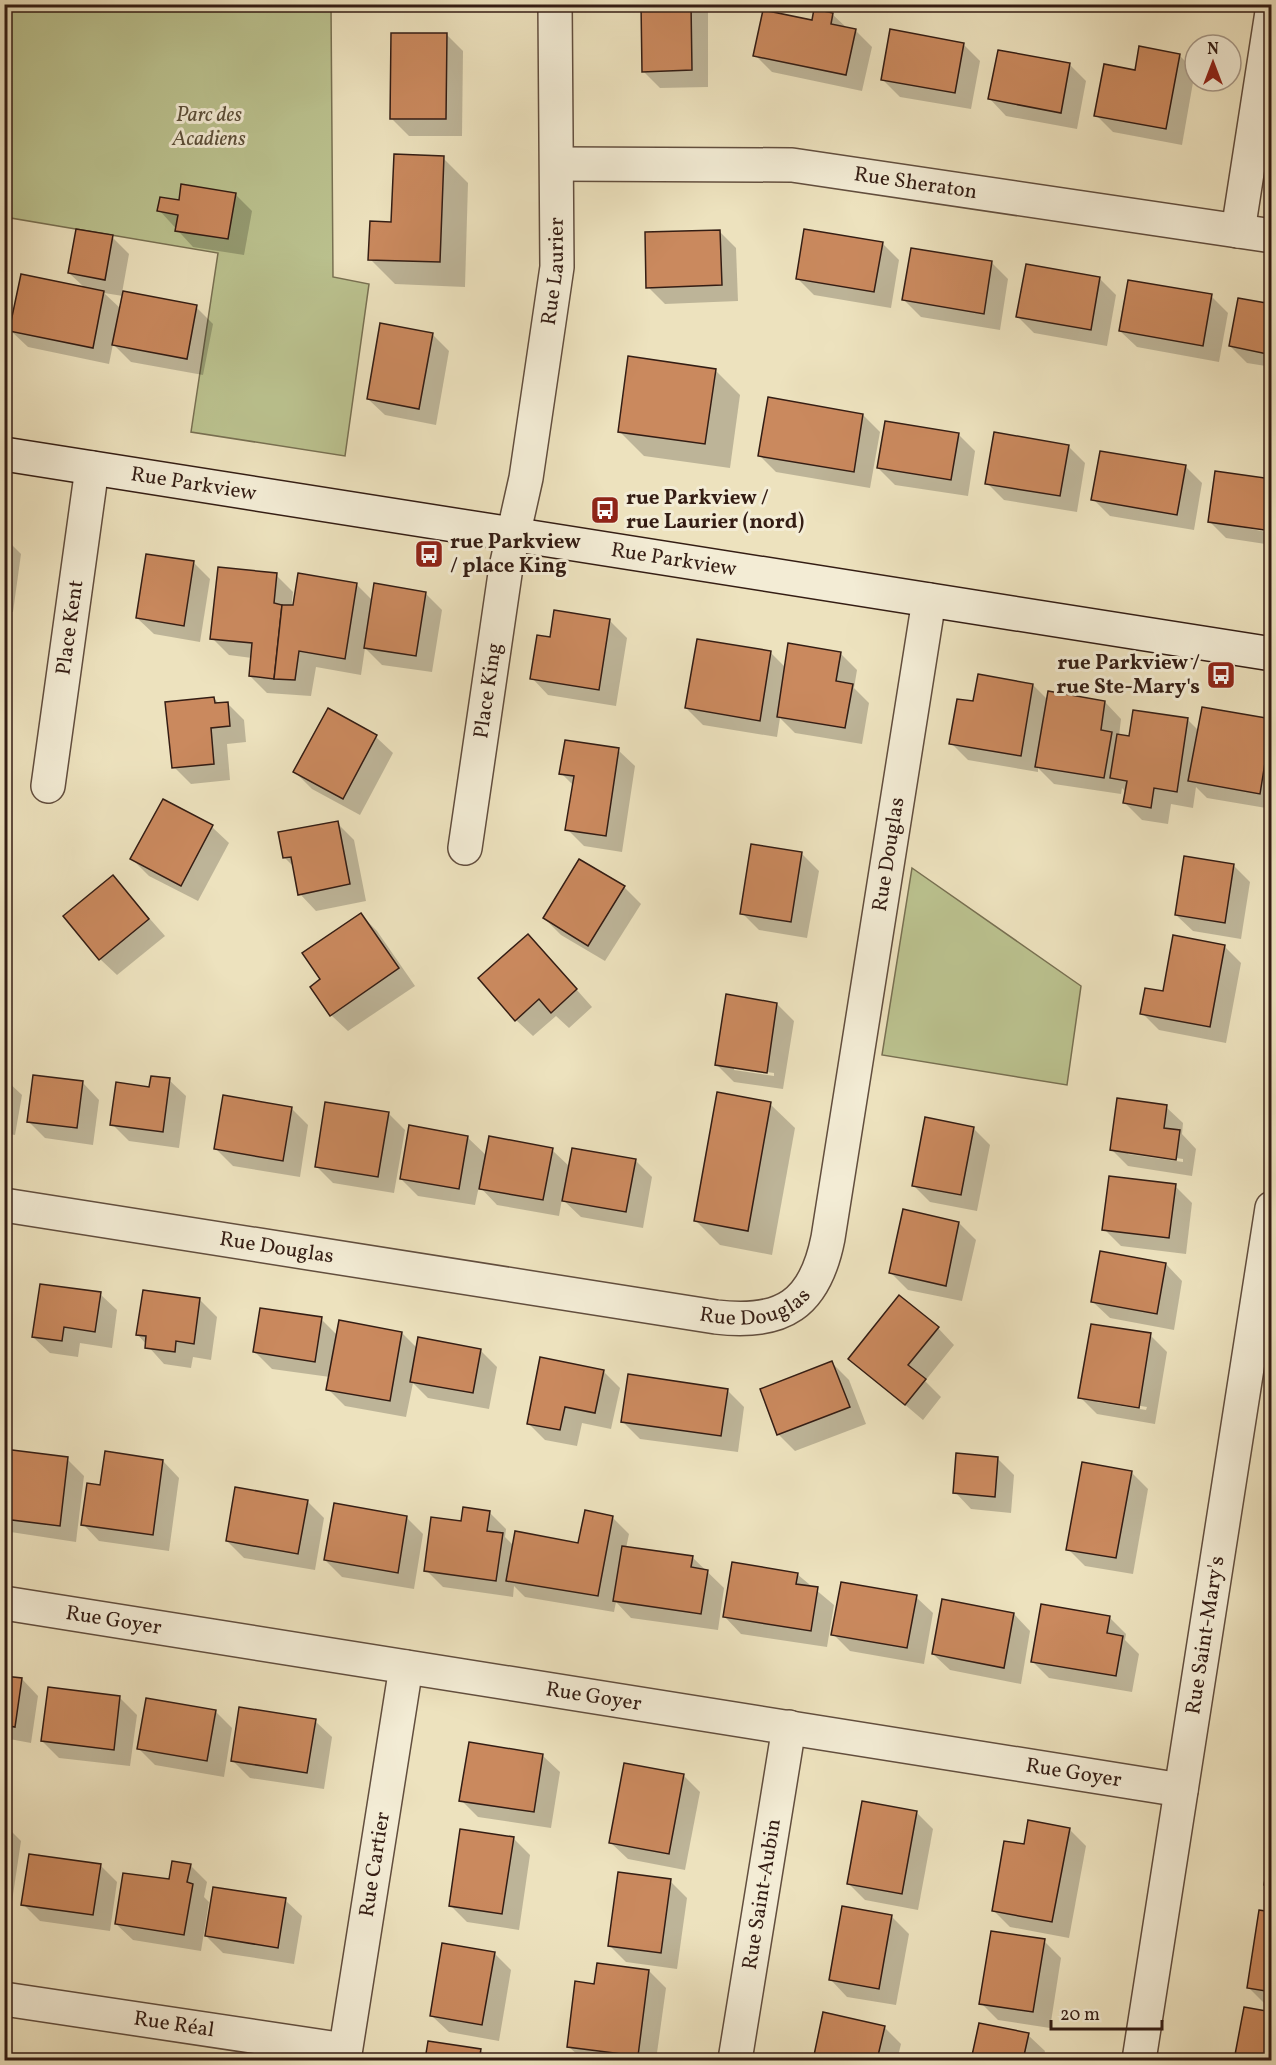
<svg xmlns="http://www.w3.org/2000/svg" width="1276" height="2065" font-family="Vollkorn,serif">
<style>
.green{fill:#bbc28f;stroke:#787052;stroke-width:1.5}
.shadow{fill:#0003;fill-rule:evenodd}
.building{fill:#ca895e;stroke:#341d14;stroke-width:1.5}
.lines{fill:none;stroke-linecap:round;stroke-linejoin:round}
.street-casing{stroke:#624e3e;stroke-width:36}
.secondary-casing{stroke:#341d14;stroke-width:36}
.street{stroke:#f3ecd5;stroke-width:33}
.secondary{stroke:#f3ecd5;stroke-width:33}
.labels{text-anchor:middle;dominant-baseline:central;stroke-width:6;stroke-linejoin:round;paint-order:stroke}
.park-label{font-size:21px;font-style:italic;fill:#5c4f39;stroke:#f3ecd5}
.street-label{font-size:21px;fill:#341d14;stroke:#f3ecd5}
.poi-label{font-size:21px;font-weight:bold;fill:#341d14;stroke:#f3ecd5;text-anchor:start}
</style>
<rect width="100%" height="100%" fill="#ede2be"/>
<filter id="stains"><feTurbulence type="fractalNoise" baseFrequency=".00333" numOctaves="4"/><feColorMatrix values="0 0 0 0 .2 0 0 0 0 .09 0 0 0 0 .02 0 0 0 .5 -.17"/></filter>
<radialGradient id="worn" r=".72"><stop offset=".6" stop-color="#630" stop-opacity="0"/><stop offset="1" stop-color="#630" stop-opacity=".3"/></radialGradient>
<!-- green -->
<g class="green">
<path d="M4,5H331L333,277L369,284L345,456L191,432L218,253L5,217Z"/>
<path d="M912,868L1081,986L1067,1085L882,1055Z"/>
</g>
<!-- shadow -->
<g class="shadow">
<path d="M400,4H457V11L407,12Z"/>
<path d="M642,4H701L708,11V87L660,88L643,71Z"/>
<path d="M832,14L847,28L855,30L872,47L862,91L772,72L755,55L813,22Z"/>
<path d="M446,34L463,51L462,136H409L392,119Z"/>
<path d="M963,44L980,61L971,109L900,97L883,80Z"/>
<path d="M1179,55L1195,71L1182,145L1113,132L1096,115L1136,72Z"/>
<path d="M1069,64L1086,81L1077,129L1006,116L990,99Z"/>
<path d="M443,158L468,183L465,287L395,284L370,259L393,223Z"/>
<path d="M235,194L252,211L244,255L193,247L159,210L180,202Z"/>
<path d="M719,231L736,248L738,301L665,304L648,287Z"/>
<path d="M112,237L129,254L122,293L196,307L213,324L203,375L131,362L113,344L109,364L28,347L11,331L85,288L69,273ZM104,293L123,296L121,309Z"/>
<path d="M883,244L899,260L891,308L814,295L797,278Z"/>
<path d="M992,263L1008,279L1000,330L921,317L904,300Z"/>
<path d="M1099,278L1116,295L1107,346L1034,333L1017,316Z"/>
<path d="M1211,296L1228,313L1219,362L1137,347L1120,331Z"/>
<path d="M1272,306V367L1247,363L1230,346Z"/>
<path d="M432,334L449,351L436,425L385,415L368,399Z"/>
<path d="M715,370L740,395L730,468L644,456L619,431Z"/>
<path d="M863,415L880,432L870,488L776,472L759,455Z"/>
<path d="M958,434L975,451L968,496L895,485L878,468Z"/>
<path d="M1068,446L1085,463L1077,512L1004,500L987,483Z"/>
<path d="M1185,466L1202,483L1194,530L1110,516L1093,499Z"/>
<path d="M1209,521L1272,533V545L1226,538Z"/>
<path d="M4,537L21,554L13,612L4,611Z"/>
<path d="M194,563L210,579L200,642L154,634L137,618Z"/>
<path d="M276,575L293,592L291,611L356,584L373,601L425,593L442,610L432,672L382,665L365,648L361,675L316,667L311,696L267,693L250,676L252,658L229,655L212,638Z"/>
<path d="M555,612L610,621L627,638L616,706L548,695L532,678L551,638Z"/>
<path d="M771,653L786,668L840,653L857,670L854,688L869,703L862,744L795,733L780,718L777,737L703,725L686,708Z"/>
<path d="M1033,685L1048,700L1105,702L1121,719L1119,736L1130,738L1188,720L1199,731L1272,721V809L1207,798L1196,787L1193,808L1171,804L1168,824L1142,820L1125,803L1127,793L1122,788L1121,794L1054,784L1038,768V772L968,760L951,743L974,703Z"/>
<path d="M214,698L219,704L227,703L244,720L246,742L227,744L230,780L191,784L174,767Z"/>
<path d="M329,710L376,737L393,753L360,815L312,789L295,772Z"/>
<path d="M618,750L635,766L622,852L584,846L567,829L574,786L561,773Z"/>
<path d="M337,823L354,840L366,901L316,911L300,894L294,867L284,857Z"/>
<path d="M212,827L229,843L198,901L149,876L132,859Z"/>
<path d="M753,846L802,854L819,871L807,938L759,930L742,913Z"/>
<path d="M1233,865L1250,882L1241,939L1193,931L1176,915Z"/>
<path d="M113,877L165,936L117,975L100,959Z"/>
<path d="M624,887L641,904L605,961L561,935L544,918Z"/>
<path d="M361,915L377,931L415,986L348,1031L331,1015L322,980Z"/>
<path d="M1224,946L1241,963L1226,1043L1159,1030L1142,1013Z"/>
<path d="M544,953L592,1007L569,1028L556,1016L533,1036L516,1020Z"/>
<path d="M777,1004L794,1021L783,1089L734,1082L717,1065ZM734,1067L774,1073V1076L734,1070Z"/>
<path d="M4,1078L22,1095L15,1135L4,1133Z"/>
<path d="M169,1080L186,1096L179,1148L129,1141L112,1124L151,1089Z"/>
<path d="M83,1083L99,1100L93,1145L45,1138L28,1121Z"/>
<path d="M770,1104L795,1128L772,1255L720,1245L696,1221Z"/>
<path d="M1166,1107L1183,1123L1182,1134L1196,1149L1192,1176L1128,1166L1111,1149ZM1128,1151L1183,1159V1162L1128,1154Z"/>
<path d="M291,1108L308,1125L300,1177L233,1166L216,1149Z"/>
<path d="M388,1113L405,1130L394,1193L333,1183L316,1166Z"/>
<path d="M973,1128L990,1145L977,1211L930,1202L914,1186Z"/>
<path d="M467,1137L487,1156L552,1150L570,1167L635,1160L652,1177L643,1228L581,1217L562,1199L559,1216L497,1205L479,1186L475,1205L418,1196L401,1179Z"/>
<path d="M1175,1186L1192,1203L1186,1254L1121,1246L1104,1229Z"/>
<path d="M959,1223L976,1240L962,1301L908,1290L891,1273Z"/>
<path d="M1166,1264L1182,1281L1174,1330L1110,1318L1093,1302Z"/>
<path d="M100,1294L117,1310L112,1348L80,1343L78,1357L50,1353L33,1337Z"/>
<path d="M200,1300L217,1317L211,1360L193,1357L191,1368L164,1364L138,1335Z"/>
<path d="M321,1319L338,1336L402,1333L418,1349L480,1350L497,1367L489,1409L428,1398L413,1383L406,1417L345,1406L328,1389L330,1377L272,1369L255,1352Z"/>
<path d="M938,1328L954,1345L925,1381L941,1397L923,1420L850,1358Z"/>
<path d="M1150,1335L1167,1352L1155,1424L1097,1414L1080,1397ZM1097,1399L1147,1407L1146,1410L1097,1402Z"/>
<path d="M832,1363L849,1380L866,1424L795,1451L778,1434Z"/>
<path d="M603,1371L620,1388L611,1429L582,1423L577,1446L545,1440L528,1423Z"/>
<path d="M727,1390L744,1407L738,1452L640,1439L623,1422Z"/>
<path d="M4,1451L67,1459L84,1476L76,1542L4,1531Z"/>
<path d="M997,1458L1014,1475L1011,1513L971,1509L955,1492Z"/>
<path d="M163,1461L179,1478L169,1551L99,1541L83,1524L101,1487Z"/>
<path d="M1131,1472L1148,1489L1133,1574L1085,1566L1068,1549Z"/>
<path d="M307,1501L324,1518L315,1570L244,1558L227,1541Z"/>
<path d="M489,1512L506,1529L505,1537L514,1546L580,1545L612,1517L629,1534L626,1548L692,1557L724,1588L718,1630L631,1618L616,1602L614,1612L525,1597L514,1586L513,1597L443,1587L426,1570L462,1523Z"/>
<path d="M406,1517L423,1534L414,1589L342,1577L325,1560Z"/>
<path d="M797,1574L834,1605L827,1647L741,1634L725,1617Z"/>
<path d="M916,1597L933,1613L924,1664L850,1651L833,1634Z"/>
<path d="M1014,1614L1030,1631L1021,1684L950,1670L933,1654Z"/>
<path d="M1109,1617L1126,1634L1125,1640L1139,1654L1132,1692L1049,1678L1032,1661Z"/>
<path d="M4,1677L22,1679L38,1696L31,1743L4,1738Z"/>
<path d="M120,1698L137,1715L130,1766L59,1758L42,1741Z"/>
<path d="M215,1711L232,1728L224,1777L155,1765L138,1748Z"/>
<path d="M315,1721L332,1737L324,1789L250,1778L233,1761Z"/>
<path d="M543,1756L560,1772L551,1828L478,1817L461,1800Z"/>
<path d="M683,1775L700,1792L685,1870L628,1859L611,1843Z"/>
<path d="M916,1812L933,1829L918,1910L865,1900L849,1884Z"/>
<path d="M4,1824L21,1841L10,1915H4Z"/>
<path d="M1069,1829L1086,1846L1069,1938L1010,1927L994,1911L1025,1846Z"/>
<path d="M513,1838L530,1855L519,1930L467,1922L450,1905Z"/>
<path d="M100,1865L117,1882L110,1931L40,1921L23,1904Z"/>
<path d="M190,1865L207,1882L204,1897L209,1902L201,1951L133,1940L116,1924Z"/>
<path d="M670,1881L687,1898L677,1969L626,1962L609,1945Z"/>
<path d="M285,1900L302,1916L294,1964L223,1953L206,1936Z"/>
<path d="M843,1908L892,1917L909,1934L896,2005L847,1997L831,1980Z"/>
<path d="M1272,1913V2005L1265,2004L1248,1987Z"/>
<path d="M1044,1941L1061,1958L1050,2028L998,2020L981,2003Z"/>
<path d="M494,1953L511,1970L499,2041L449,2032L432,2016Z"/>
<path d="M649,1971L666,1988L656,2060H583L568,2046L595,1985Z"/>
<path d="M824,2014L884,2027L901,2044L897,2060H814Z"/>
<path d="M980,2025L1028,2035L1045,2051L1043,2060H973Z"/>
<path d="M429,2043L480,2050L491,2060H427Z"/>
</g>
<!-- building -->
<g class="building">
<path d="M641,4H691L692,70L642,72Z"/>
<path d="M814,9L833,13L831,24L856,29L846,75L753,56L763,10L812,20Z"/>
<path d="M890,29L964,43L955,93L881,80Z"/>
<path d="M391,33H447L446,119H390Z"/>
<path d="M1139,46L1180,54L1166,129L1094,116L1104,64L1135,70Z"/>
<path d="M998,50L1070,63L1061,113L988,99Z"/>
<path d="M394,154L444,156L440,262L368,260L370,221L391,222Z"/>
<path d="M181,184L236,193L228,239L175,231L178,215L157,211L160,197L179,200Z"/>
<path d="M76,229L113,235L105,280L68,273Z"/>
<path d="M804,229L883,242L874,292L796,279Z"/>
<path d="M720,230L722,285L646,288L645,232Z"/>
<path d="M911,248L992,261L984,314L902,300Z"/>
<path d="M1026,264L1100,277L1091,330L1016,317Z"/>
<path d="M21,274L104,291L93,348L9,331Z"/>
<path d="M1128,280L1212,294L1203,346L1119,331Z"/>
<path d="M123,291L197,305L187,359L112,345Z"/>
<path d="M1238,298L1272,304V355L1229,346Z"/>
<path d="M380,323L433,333L419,409L367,399Z"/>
<path d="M628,356L716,369L705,444L618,432Z"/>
<path d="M768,397L863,414L854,472L758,456Z"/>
<path d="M885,421L959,433L951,480L877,468Z"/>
<path d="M994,432L1069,445L1060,496L985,484Z"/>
<path d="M1100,451L1186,465L1177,515L1091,500Z"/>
<path d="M1215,471L1272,479V531L1208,522Z"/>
<path d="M146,554L194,561L184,626L136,618Z"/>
<path d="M218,567L277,573L274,603L282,605L274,679L249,676L252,643L210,639Z"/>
<path d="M298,573L357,583L345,659L299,651L295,680L274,679L282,605H293Z"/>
<path d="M374,583L426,592L416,656L364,648Z"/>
<path d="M554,610L610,619L599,690L530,679L537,635L550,637Z"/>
<path d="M697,639L771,651L760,721L685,708Z"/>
<path d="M788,643L841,652L836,681L853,684L845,728L777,717Z"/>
<path d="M978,674L1033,684L1021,756L949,744L957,699L973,701Z"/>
<path d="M1048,691L1105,701L1101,730L1112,732L1104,778L1035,767Z"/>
<path d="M214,697L215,703L228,702L230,726L211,728L214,764L172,768L165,702Z"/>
<path d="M1202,707L1272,719L1260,794L1188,781Z"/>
<path d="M328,708L377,735L343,799L293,772Z"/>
<path d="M1133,710L1188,718L1177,792L1154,788L1151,808L1123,803L1127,781L1110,778L1117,734L1129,736Z"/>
<path d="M565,740L619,748L606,836L565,830L574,776L559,774Z"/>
<path d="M163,799L213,825L181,886L130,859Z"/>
<path d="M338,821L350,884L298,895L291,857L283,858L278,832Z"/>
<path d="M751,844L802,852L791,922L740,914Z"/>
<path d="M1184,856L1234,864L1225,923L1175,915Z"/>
<path d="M579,859L625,886L588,946L543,918Z"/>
<path d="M113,875L149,919L99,960L63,916Z"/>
<path d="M361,913L399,968L330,1016L310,987L320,979L302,953Z"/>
<path d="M528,934L577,989L551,1013L539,999L515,1021L478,978Z"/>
<path d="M1173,935L1225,945L1210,1027L1140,1014L1145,988L1163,991Z"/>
<path d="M726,994L777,1003L767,1073L715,1065Z"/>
<path d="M33,1075L83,1081L77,1128L27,1122Z"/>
<path d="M151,1076L170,1078L163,1132L110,1125L116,1082L149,1087Z"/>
<path d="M717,1092L771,1102L748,1231L694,1221Z"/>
<path d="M223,1095L292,1107L283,1161L214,1149Z"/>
<path d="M1117,1098L1167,1105L1164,1128L1180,1130L1176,1160L1110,1150Z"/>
<path d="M325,1102L389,1112L378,1177L315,1167Z"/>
<path d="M925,1117L974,1127L961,1195L912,1186Z"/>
<path d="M409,1125L468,1136L459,1189L400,1179Z"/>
<path d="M489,1136L553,1148L543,1200L479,1189Z"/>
<path d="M572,1148L636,1159L626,1212L562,1201Z"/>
<path d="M1109,1176L1176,1184L1169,1238L1102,1230Z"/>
<path d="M903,1209L959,1222L946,1286L889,1273Z"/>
<path d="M1100,1251L1166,1263L1157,1314L1091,1302Z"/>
<path d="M40,1284L101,1292L95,1332L64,1327L62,1341L32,1337Z"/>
<path d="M143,1290L200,1298L194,1344L176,1341L175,1352L145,1348L146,1336L136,1335Z"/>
<path d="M899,1295L939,1327L908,1365L926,1379L905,1405L848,1359Z"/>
<path d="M260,1308L322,1317L315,1362L253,1352Z"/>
<path d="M339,1320L402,1332L390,1401L326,1390Z"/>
<path d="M1091,1324L1151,1333L1139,1408L1078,1398Z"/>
<path d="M418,1337L481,1349L473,1393L410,1382Z"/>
<path d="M540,1357L604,1370L595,1413L565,1407L560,1430L527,1424Z"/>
<path d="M832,1361L850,1407L777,1435L760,1389Z"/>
<path d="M628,1374L728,1389L721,1436L621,1422Z"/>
<path d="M4,1449L68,1457L60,1526L4,1519Z"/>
<path d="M105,1451L163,1460L153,1535L81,1525L87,1483L100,1485Z"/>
<path d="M956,1453L998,1457L995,1497L953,1493Z"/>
<path d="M1082,1462L1132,1471L1116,1558L1066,1550Z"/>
<path d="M235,1487L308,1500L298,1554L226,1541Z"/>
<path d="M334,1503L407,1516L398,1573L324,1560Z"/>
<path d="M463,1507L490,1511L487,1531L503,1533L496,1581L424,1571L431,1517L461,1521Z"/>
<path d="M585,1510L613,1516L598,1596L506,1581L515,1531L578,1543Z"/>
<path d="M622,1546L693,1556L691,1567L708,1570L701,1614L613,1601Z"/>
<path d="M732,1562L798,1573L796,1584L818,1587L811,1631L723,1617Z"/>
<path d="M841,1582L917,1595L907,1648L831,1635Z"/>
<path d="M942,1599L1014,1613L1004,1668L932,1654Z"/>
<path d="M1041,1604L1110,1616L1107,1633L1123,1636L1116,1676L1031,1662Z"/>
<path d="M4,1676L22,1678L15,1727L4,1725Z"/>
<path d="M48,1687L120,1696L114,1750L41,1741Z"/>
<path d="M146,1698L216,1710L207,1761L137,1749Z"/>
<path d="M239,1707L316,1719L307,1773L231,1761Z"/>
<path d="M469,1742L543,1754L534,1812L459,1801Z"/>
<path d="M624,1763L684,1774L669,1854L609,1843Z"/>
<path d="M862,1801L917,1811L902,1894L847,1884Z"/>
<path d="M1028,1820L1070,1828L1052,1922L992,1911L1004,1841L1024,1844Z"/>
<path d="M460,1829L514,1837L502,1914L449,1906Z"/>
<path d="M1272,1841V1887L1264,1885Z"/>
<path d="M29,1854L101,1864L93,1915L21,1905Z"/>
<path d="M172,1861L191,1864L187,1882L193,1884L184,1935L115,1924L123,1873L169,1879Z"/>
<path d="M618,1872L671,1879L661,1953L608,1946Z"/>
<path d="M213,1887L286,1898L278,1948L205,1936Z"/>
<path d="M842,1906L892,1915L879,1989L829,1980Z"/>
<path d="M1259,1910L1272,1912V1992L1247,1988Z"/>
<path d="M991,1931L1045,1939L1033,2012L979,2004Z"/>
<path d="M442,1943L495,1952L482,2025L430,2016Z"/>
<path d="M597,1963L649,1970L638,2056L567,2047L575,1981L594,1984Z"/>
<path d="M1244,2007L1272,2012V2060H1234Z"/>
<path d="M823,2012L885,2026L877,2060H813Z"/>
<path d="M979,2023L1029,2033L1023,2060H971Z"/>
<path d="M428,2041L481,2049L479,2060H425Z"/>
</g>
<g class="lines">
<!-- street casing -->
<g class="street-casing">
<g id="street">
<path id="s1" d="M557,164L792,165L1272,236"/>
<path d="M1238,231L1272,12"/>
<path id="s2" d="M48,786L92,468"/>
<path id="s3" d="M465,848L506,567L526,478L557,267L555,4"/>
<path id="s4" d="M4,1205L716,1317C783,1325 815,1304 828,1238L929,600"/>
<path id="s5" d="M4,1603L1181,1790"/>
<path id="s6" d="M4,1999L345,2050"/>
<path id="s7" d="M344,2060L406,1667"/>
<path id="s8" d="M735,2060L789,1727"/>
<path id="s9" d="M1139,2060L1272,1208"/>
</g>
</g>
<!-- secondary casing -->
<g class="secondary-casing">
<g id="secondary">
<path id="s10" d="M4,454L1272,654"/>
</g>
</g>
<!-- street -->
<use href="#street" class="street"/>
<!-- secondary -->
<use href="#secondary" class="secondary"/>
</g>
<!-- icons -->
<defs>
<g id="bus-square" transform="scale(1.5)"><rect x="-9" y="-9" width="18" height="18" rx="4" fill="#8f2418" stroke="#f3ecd5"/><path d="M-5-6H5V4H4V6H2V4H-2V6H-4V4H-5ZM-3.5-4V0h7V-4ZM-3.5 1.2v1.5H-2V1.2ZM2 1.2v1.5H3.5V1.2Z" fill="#fff"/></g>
</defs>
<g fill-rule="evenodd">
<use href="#bus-square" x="605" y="510"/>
<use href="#bus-square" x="429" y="554"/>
<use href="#bus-square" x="1221" y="675"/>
</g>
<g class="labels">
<!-- park labels -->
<g class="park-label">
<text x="209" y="115">Parc des<tspan x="209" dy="24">Acadiens</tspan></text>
</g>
<!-- street labels -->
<g class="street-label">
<text stroke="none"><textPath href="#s1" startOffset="360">Rue Sheraton</textPath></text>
<text stroke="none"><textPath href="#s3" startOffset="584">Rue Laurier</textPath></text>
<text stroke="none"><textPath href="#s10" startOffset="192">Rue Parkview</textPath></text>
<text stroke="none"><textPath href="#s10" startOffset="678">Rue Parkview</textPath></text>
<text stroke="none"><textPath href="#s2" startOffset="160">Place Kent</textPath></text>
<text stroke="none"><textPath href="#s3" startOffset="159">Place King</textPath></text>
<text stroke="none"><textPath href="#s4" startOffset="1266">Rue Douglas</textPath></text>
<text stroke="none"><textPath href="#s4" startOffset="276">Rue Douglas</textPath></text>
<text stroke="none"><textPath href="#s4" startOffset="762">Rue Douglas</textPath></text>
<text stroke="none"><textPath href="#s5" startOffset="111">Rue Goyer</textPath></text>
<text stroke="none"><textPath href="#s9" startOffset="430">Rue Saint-Mary's</textPath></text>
<text stroke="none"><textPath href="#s5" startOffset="597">Rue Goyer</textPath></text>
<text stroke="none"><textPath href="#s5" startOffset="1083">Rue Goyer</textPath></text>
<text stroke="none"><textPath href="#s7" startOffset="198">Rue Cartier</textPath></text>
<text stroke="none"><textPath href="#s8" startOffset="168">Rue Saint-Aubin</textPath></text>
<text stroke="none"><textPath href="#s6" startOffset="172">Rue Réal</textPath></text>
</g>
<!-- poi labels -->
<g class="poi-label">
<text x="626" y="498">rue Parkview /<tspan x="626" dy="24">rue Laurier (nord)</tspan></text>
<text x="450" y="542">rue Parkview<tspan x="450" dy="24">/ place King</tspan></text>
<text x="1200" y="663" text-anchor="end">rue Parkview /<tspan x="1200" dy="24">rue Ste-Mary's</tspan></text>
</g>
</g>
<!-- margin -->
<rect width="1276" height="2065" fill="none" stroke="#ede2be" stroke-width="24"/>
<rect x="6" y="6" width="1264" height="2053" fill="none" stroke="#341d14" stroke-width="3"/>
<rect x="12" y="12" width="1252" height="2041" fill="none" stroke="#341d14" stroke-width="1.5"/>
<!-- north arrow -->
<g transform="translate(1213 63)"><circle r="28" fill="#f3ecd5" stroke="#a79988" stroke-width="1.5"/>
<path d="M0-4.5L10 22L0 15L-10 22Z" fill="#8f2418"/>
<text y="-9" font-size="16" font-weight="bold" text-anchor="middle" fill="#341d14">N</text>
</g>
<!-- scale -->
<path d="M1051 2020v9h111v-9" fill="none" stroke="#341d14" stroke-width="3"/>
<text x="1060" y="2020" font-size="18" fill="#341d14" stroke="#f3ecd5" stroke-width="4.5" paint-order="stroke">20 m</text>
<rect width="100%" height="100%" filter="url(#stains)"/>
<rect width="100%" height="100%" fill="url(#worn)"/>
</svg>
